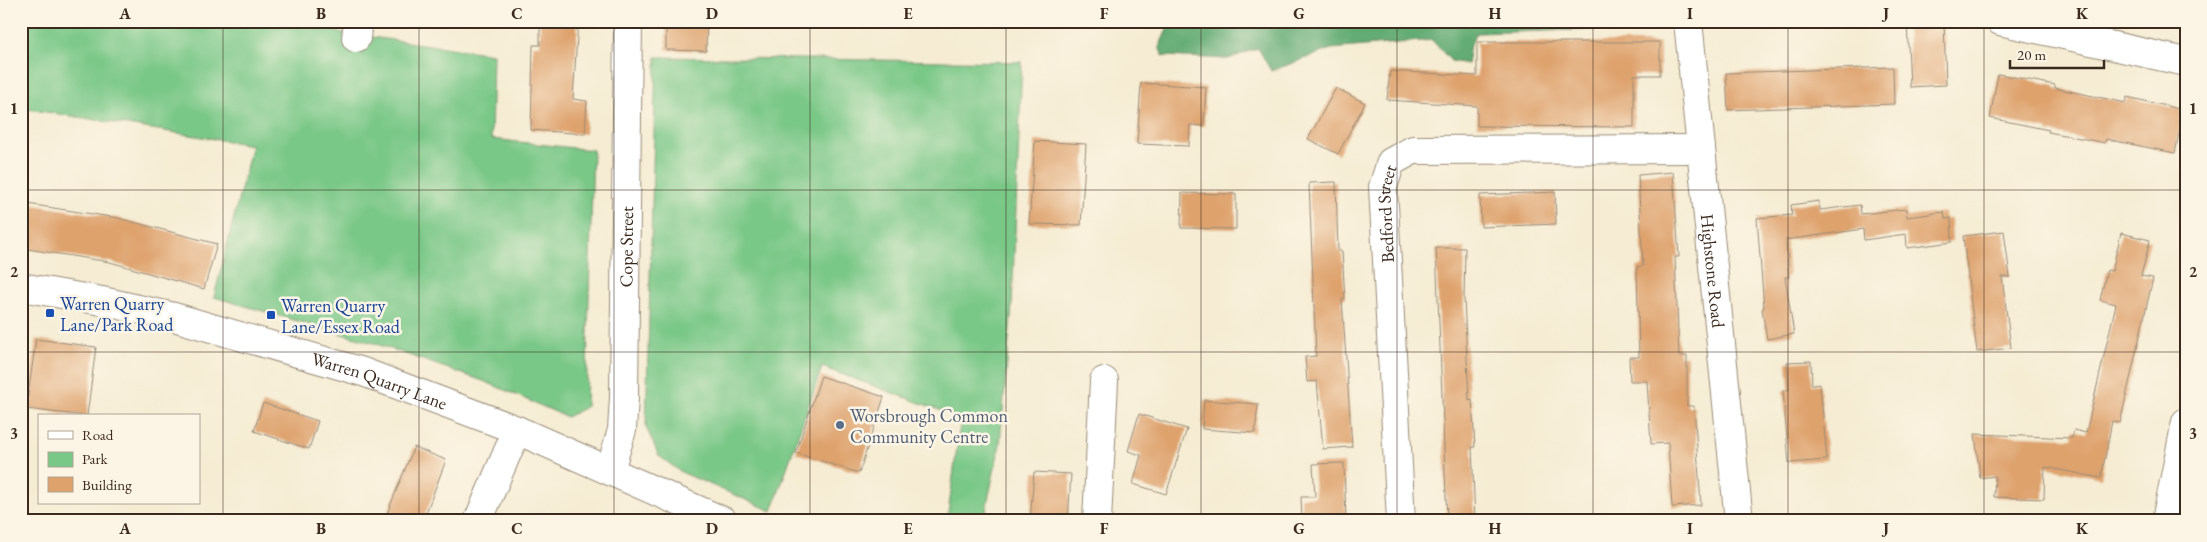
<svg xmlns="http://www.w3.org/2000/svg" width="2207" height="542" font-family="'EB Garamond',serif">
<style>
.green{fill:#7ac888;stroke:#5a7953}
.forest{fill:#63ac74;stroke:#4f6b49}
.building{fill:#dea26d}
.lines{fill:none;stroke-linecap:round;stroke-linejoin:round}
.minor-casing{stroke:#988b78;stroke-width:30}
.minor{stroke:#fff;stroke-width:28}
.grid{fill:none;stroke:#3b2a1e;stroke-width:1;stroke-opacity:0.55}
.transit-dot{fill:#1a4fb4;stroke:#fcf5e5;stroke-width:2}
.service-dot{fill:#5c6f8a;stroke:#fcf5e5;stroke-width:2}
.labels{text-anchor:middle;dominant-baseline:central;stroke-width:5;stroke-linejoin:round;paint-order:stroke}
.street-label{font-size:18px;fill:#3b2a1e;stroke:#fcf5e5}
.transit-label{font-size:18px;fill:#164399;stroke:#fcf5e5;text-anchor:start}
.service-label{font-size:18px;fill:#4e5e75;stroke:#fcf5e5;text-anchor:start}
.neatline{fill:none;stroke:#3b2a1e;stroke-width:2}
.grid-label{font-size:16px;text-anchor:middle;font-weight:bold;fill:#3b2a1e}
</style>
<rect width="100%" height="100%" fill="#fcf5e5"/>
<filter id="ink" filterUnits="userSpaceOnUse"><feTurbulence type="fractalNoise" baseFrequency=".02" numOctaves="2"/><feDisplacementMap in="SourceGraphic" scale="10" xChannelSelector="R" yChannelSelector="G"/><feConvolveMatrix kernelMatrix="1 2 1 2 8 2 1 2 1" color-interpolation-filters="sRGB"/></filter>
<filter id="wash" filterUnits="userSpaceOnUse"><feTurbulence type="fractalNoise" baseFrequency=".0096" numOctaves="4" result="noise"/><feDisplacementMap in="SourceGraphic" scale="20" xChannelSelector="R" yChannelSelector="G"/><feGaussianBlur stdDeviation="1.12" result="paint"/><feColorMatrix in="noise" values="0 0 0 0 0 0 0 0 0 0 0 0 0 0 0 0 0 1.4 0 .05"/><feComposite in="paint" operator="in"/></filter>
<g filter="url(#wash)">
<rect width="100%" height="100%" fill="#f5ecd3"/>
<!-- green -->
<g class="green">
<path d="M21,21H340L336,32L493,54L491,139L593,150L586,407L567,417L486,382L377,344L214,297L252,145L21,108Z"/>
<path d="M656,57L1022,62L1012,305L1000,444L986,509L990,521H947L961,418L822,367L772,511L681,472L659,456L646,427Z"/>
</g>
<!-- forest -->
<path class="forest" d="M1221,21H1656L1647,28L1477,33L1470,45L1467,64L1451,61L1432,40L1331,49L1271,71L1258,48L1228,59L1163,56L1159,47L1169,25Z"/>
<g id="blocks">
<!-- building -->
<g class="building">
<path d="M540,21H578L573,99L587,101L585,134L531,130L533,45H540Z"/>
<path d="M666,21H707L706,51L666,50Z"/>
<path d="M1907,21H1944L1946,85L1910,87Z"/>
<path d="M1477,42H1660V75H1634V127L1477,126V106L1387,100L1390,71L1477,76Z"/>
<path d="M1893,67L1894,104L1728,110L1726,73Z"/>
<path d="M1998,74L2055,85V88L2126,103L2127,97L2184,110L2175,153L2106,139L2105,143L2075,137L2048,132L2049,130L1990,118Z"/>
<path d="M1141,83L1206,87L1204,126L1190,125L1189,146L1137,144Z"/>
<path d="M1336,88L1365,103L1338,154L1308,139Z"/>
<path d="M1035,141L1086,144L1081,225L1029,224Z"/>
<path d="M1673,172L1679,257H1675L1679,356H1687V406H1694L1701,505L1672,507L1668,443L1651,444L1647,381H1630L1629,357H1639L1637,267L1643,266L1638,175Z"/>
<path d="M1336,182L1338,251H1342L1345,299H1342L1352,447L1323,449L1317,381L1307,382L1305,357L1316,356L1309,183Z"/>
<path d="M1555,192L1556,224L1481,227L1480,195Z"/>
<path d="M1182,193L1236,194V229L1181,228Z"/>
<path d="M1819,201L1820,210L1860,205L1861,214L1906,209L1907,217L1944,212L1945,219L1951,218L1952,242L1907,248L1906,234L1864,240L1863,229L1786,240L1789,277H1785L1794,334L1767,339L1762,309L1764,308L1757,218L1792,215L1791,205Z"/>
<path d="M21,203L118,218L217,244L204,289L110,262L21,248Z"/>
<path d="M2004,231L2010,277H2002L2011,348L1977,352L1963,236Z"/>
<path d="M2121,233L2150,240L2141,276L2153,278L2120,423L2112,421L2101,478L2045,467L2044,499L1994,497L1995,476L1980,478L1975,434L2072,438L2074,430L2086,433L2116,304L2100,300L2107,270L2112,271Z"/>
<path d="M1436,248H1465L1464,299L1469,400L1472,399L1475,447H1472L1475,521H1447Z"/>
<path d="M36,339L96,347L87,416L26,409Z"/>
<path d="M1811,361L1812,385L1820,384L1827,460L1789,463L1783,390H1789L1787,362Z"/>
<path d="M821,376L884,397L859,473L796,453Z"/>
<path d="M1204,400L1258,404L1255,433L1202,429Z"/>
<path d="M263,403L318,421L309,449L254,431Z"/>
<path d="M1139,414L1187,429L1166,494L1133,484L1141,455L1128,451Z"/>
<path d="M414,447L446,460L423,521H384Z"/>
<path d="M1344,463L1346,521H1302L1301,497H1315L1313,464Z"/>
<path d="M1034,472L1071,474L1068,521H1030Z"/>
</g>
</g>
</g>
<g filter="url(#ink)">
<use href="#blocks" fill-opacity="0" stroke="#988b78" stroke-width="1"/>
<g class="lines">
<!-- minor casing -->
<g class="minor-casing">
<g id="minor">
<path id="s1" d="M1688,21L1739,521"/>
<path d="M2000,21L2186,62"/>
<path d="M356,38L358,21"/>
<path id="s2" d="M21,287L102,301L174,317L363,372L517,430L723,521"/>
<path id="s3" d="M610,470L622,430L624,397L628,21"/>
<path d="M478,521L517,430"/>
<path d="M1097,521L1104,381"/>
<path id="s4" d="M1401,521L1383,187L1391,162L1413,150L1701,149"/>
<path d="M2166,521L2186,422"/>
</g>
</g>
<!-- minor -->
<use href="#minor" class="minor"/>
</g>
</g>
<!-- grid -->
<path class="grid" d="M223,21V521M419,21V521M614,21V521M810,21V521M1006,21V521M1201,21V521M1397,21V521M1593,21V521M1788,21V521M1984,21V521M21,190H2186M21,352H2186"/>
<!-- markers -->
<g class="transit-dot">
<rect x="45" y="308" width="10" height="10" rx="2.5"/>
<rect x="266" y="310" width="10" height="10" rx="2.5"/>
</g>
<circle class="service-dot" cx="840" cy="425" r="5"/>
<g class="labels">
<!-- street labels -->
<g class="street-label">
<text stroke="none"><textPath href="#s4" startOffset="308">Bedford Street</textPath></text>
<text stroke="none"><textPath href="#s3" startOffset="225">Cope Street</textPath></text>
<text stroke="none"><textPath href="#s1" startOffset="251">Highstone Road</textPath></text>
<text stroke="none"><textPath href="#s2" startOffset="371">Warren Quarry Lane</textPath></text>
</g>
<!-- transit labels -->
<g class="transit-label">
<text x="60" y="303">Warren Quarry<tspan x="60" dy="21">Lane/Park Road</tspan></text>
<text x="281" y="305">Warren Quarry<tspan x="281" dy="21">Lane/Essex Road</tspan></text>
</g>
<!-- service labels -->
<g class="service-label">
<text x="850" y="415">Worsbrough Common<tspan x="850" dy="21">Community Centre</tspan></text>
</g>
</g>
<!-- margin -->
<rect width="2207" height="542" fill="none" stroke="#fcf5e5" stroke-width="55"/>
<!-- legend -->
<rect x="38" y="414" width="162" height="90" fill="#fcf5e5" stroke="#afa495"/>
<rect x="48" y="431" width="25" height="8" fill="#ffffff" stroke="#afa495"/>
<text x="82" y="440" font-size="15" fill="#3b2a1e">Road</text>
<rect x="48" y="452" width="25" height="15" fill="#7ac888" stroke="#afa495"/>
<text x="82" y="464" font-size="15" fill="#3b2a1e">Park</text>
<rect x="48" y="477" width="25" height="15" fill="#dea26d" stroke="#afa495"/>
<text x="82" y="490" font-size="15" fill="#3b2a1e">Building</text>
<!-- scale -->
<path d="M2010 60v8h94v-8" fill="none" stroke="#3b2a1e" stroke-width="2.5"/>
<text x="2017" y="60" font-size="15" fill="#3b2a1e" stroke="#fcf5e5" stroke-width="4" paint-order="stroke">20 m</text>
<rect x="28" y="28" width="2152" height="486" class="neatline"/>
<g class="grid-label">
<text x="125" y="19">A</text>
<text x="321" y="19">B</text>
<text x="517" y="19">C</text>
<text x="712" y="19">D</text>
<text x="908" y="19">E</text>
<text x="1104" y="19">F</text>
<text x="1299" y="19">G</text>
<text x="1495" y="19">H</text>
<text x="1690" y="19">I</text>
<text x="1886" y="19">J</text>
<text x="2082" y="19">K</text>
<text x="14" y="114">1</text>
<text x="2193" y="114">1</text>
<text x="14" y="277">2</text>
<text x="2193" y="277">2</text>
<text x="14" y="439">3</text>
<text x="2193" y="439">3</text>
<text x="125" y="534">A</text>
<text x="321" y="534">B</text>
<text x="517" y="534">C</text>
<text x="712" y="534">D</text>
<text x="908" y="534">E</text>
<text x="1104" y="534">F</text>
<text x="1299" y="534">G</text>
<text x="1495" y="534">H</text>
<text x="1690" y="534">I</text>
<text x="1886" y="534">J</text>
<text x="2082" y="534">K</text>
</g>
</svg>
